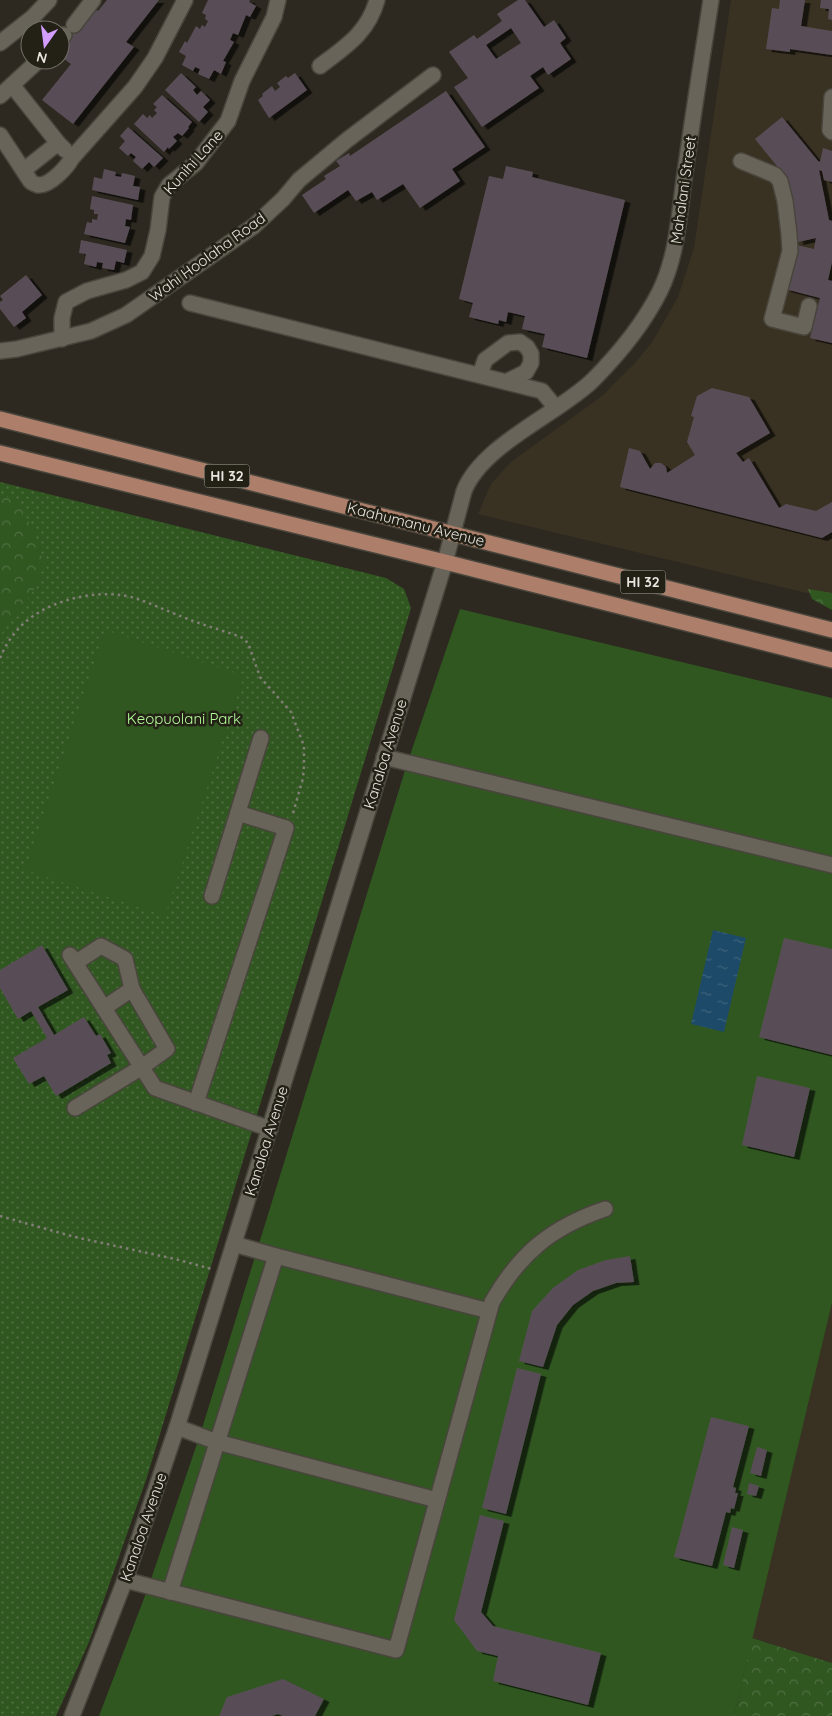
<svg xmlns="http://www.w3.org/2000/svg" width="832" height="1716" font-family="Quicksand,sans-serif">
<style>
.built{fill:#393223}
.grass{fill:url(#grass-dots)}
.forest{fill:url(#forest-crowns)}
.pitch{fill:#315721}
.water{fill:url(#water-ripples)}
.building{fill:#594e56;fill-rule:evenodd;filter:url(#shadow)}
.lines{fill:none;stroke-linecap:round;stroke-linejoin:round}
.minor-casing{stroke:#48453c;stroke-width:18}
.major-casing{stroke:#48453c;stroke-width:18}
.path{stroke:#817e76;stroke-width:2.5;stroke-dasharray:2.5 4;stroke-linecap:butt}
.minor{stroke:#686459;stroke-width:15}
.major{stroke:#ad7e69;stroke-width:15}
.labels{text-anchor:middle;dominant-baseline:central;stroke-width:5;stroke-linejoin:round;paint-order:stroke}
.shield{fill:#232016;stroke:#adaba3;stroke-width:1}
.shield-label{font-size:14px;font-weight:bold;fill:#e8e6df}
.street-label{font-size:15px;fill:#e8e6df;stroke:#232016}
.park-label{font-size:15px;fill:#b3fc98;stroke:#232016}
</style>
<defs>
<pattern id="grass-dots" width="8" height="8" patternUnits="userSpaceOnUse" patternTransform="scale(1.25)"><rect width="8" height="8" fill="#315721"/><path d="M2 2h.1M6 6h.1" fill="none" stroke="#4f6f41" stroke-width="1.8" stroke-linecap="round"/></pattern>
<pattern id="forest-crowns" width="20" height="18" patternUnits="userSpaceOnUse" patternTransform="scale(1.25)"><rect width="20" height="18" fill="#315721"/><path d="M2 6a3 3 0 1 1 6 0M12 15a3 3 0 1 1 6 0" fill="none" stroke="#4f6f41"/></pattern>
<pattern id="water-ripples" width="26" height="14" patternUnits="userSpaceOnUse" patternTransform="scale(1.25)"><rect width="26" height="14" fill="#1d4a68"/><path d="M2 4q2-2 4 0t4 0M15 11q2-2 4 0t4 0" fill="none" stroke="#3e647d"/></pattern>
<filter id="shadow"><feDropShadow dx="5.5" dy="3" stdDeviation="0" flood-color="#0009"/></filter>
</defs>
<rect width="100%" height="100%" fill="#2d2920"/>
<!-- built -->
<g class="built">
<path d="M731,0H832V599L478,514L491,484L511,462L602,396L635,363L653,341L678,297L694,248Z"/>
<path d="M832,1303V1663L752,1638Z"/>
</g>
<!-- grass -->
<path class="grass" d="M0,482L386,578L404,589L411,608L146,1480L89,1642L56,1716H0Z"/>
<!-- forest -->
<g class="forest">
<path d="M0,497H12L24,512L34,532L44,564L36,587L0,636Z"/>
<path d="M808,589L832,593V610L812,599Z"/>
<path d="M752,1638L832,1663V1716H734Z"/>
</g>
<!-- pitch -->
<g class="pitch">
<path d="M460,609L832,698V1303L734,1716H99L148,1588L200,1435L407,764Z"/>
<path d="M105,630L244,676L165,916L25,870Z"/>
</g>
<!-- water -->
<path class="water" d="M713,930L746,938L724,1032L691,1024Z"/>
<!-- building -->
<g class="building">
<path d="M107,0H159L126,42L134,47L73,124L42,100L71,64L60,56V54L70,40L60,32L69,21L94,9L98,11Z"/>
<path d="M208,0H250L249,2L256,6L250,17L246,15L238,35L233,33L230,40L234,42L223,61L226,62L221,74L214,70L209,79L198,74L200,69L195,67L193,71L182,65L186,56L179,52L185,41L187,43L196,26L200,29L202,25L205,27L208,21L205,19L206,15L202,13Z"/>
<path d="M518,0H525L544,27L554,20L566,38L560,43L571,59L548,75L543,67L530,76L539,88L482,127L454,87L468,78L449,52L474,35L477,39L502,21L497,14ZM511,28L521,43L496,59L486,45Z"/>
<path d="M780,0H805L801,26L832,31V55L790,49V52L766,49L772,8L779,9Z"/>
<path d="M821,0H832V20L828,19L829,9L820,8Z"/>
<path d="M181,73L196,87L193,90L197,95L201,91L210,100L203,107L208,112L199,122L165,90Z"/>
<path d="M295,73L307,90L269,118L258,100L263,96L262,94L272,86L275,91L280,87L277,83L286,76L288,78Z"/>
<path d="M446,91L485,147L452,169L460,181L420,208L403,184L377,200L372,192L356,201L348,190L314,213L302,195L326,179L324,176L340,166L336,161L349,153L350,156Z"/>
<path d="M162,95L192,122L188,127L189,128L182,136L178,133L173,137L177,141L169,149L168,147L164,152L134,124L143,114L147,118L150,115L152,118L157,113L154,110L157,107L153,104Z"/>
<path d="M782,117L818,161L820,162L823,148L832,151V182L824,180L822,171L819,170L829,220L832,221V262L828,280L832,281V343L810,338L820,298L785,289L796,245L814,249L816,238L798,242L787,182L789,181L755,139Z"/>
<path d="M128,127L163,158L154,167L149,162L142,169L133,161L136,157L131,153L128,156L119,148L125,141L120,136Z"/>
<path d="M506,166L533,172L532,177L625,200L587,358L542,347L545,334L522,329L525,316L508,312L506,322L499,320L498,324L469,317L473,303L459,299L489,176L503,179Z"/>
<path d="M104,169L116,172L115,176L121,177L122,173L135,176L133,186L140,187L138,200L92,190L94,177L102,179Z"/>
<path d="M92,196L133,205L131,220L126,219L125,226L130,227L125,243L84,234L87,222L92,223V219L97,220L98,214H94V210L90,209Z"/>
<path d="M81,240L127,250L124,263L116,261L114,270L102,268L103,263L97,262L96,267L84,264L86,254L79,253Z"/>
<path d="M26,275L42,295L22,312L26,318L14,327L0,309V302L3,300L0,296Z"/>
<path d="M712,388L749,397L770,433L736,453L743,462L749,458L779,508L786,504L816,511L832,502V532L822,538L620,487L629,448L640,451L650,469L655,463H661L666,467L667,473L695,455L687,442L694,417L691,416L697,396Z"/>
<path d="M784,938L832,949V1055L759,1037Z"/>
<path d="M42,945L68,990L38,1007L54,1035L84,1017L96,1036L100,1034L111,1053L107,1055L111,1063L56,1096L44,1076L29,1084L13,1058L47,1038L31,1011L18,1019L0,988V970Z"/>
<path d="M757,1076L810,1088L794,1157L742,1145Z"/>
<path d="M630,1256L634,1282L616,1283L593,1291L573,1305L557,1325L543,1367L519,1361L532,1311L553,1288L578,1270L606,1260Z"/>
<path d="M517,1368L541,1374L506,1514L482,1508Z"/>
<path d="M711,1417L749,1426L733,1487L736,1488L735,1493H738L734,1509L731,1508L730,1513L726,1512L712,1566L674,1557Z"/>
<path d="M757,1447L767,1450L761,1476L750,1473Z"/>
<path d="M749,1483L759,1486L756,1496L747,1494Z"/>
<path d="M480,1515L504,1521L481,1612L493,1626L601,1653L588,1705L493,1681L498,1656L477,1651L454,1620Z"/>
<path d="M732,1527L743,1530L734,1568L723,1565Z"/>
<path d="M283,1679L324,1699L315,1716H283L278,1714L272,1716H219L227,1697Z"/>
</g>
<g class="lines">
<!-- minor casing -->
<g class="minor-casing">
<g id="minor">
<path d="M74,25L93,0"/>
<path d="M60,40L64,35"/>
<path d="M0,43L33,17L49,0"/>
<path d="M320,66C345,47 368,33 377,0"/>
<path d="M12,85L58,143"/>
<path d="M0,96L39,60"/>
<path d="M832,97L830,130L832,132"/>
<path d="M0,135L31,182C31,183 38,185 38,185C50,186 67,167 72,158L135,87L155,58L185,0"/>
<path d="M741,161L775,175L780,181L785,201L789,234L790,251L772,319L804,327L809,306"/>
<path d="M24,170L58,143L65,150"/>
<path d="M190,303L542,391L556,408"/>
<path d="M62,339V318L66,302L87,291L126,280L142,272L152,256L158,230L162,197L169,185L196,163L228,121L242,81L274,17L278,0"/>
<path d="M0,351L17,349L91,331L126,315L254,226L283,199L299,180L347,140L433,75"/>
<path d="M480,375L485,360L508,343L520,342L527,347L531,354V363L526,372L506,382"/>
<path d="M384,757L832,865"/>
<path d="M212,896L261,738"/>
<path d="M70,955L155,1088L270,1129"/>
<path d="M75,963L101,946L125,959L132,989"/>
<path d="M196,1103L286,828L238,813"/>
<path d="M75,1108L142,1067L167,1049L132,989L104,1008"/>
<path d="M234,1244L276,1256L489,1311"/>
<path d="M177,1427L217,1442L437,1500"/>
<path d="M125,1580L396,1650L492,1302C520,1253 552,1227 605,1209"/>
<path d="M170,1592L276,1256"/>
<path d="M72,1716L125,1580L177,1427L445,562L464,491C482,445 556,415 592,381C619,354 643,325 660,291C678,254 679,212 685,173C693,115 702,58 711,0"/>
</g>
</g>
<!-- major casing -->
<g class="major-casing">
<g id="major">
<path d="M0,419L832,630"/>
<path d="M0,453L445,562L832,660"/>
</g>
</g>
<!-- path -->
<g class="path">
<path d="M0,658C5,646 12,635 21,626C45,602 88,591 121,595C142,598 163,610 183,617C202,625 222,630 241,637L248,643L260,677L291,712L304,746V766L303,778L292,817"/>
<path d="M0,1216L75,1237L175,1259L212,1269"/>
</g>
<!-- minor -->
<use href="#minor" class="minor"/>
<!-- major -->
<use href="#major" class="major"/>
</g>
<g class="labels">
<!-- shield labels -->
<g class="shield">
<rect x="204.5" y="464.5" width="45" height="23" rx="4"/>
<rect x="620.5" y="570.5" width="45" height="23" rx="4"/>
</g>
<g class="shield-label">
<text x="227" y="476">HI 32</text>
<text x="643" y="582">HI 32</text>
</g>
<!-- street labels -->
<g class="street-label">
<text transform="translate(193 162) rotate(-48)">Kunihi Lane</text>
<text transform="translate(683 190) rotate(-82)">Mahalani Street</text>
<text transform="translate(207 257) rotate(-36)">Wahi Hoolaha Road</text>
<text transform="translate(416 524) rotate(14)">Kaahumanu Avenue</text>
<text transform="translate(385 754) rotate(-73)">Kanaloa Avenue</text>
<text transform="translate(266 1141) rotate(-73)">Kanaloa Avenue</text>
<text transform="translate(143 1527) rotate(-71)">Kanaloa Avenue</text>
</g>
<!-- park labels -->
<g class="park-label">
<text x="184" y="718">Keopuolani Park</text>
</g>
</g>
<!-- north arrow -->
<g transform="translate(45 45) rotate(194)"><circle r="24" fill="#232016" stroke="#726f66"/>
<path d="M0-4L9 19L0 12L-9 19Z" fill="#d29dfd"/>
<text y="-8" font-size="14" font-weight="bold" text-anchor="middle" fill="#e8e6df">N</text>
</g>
</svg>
